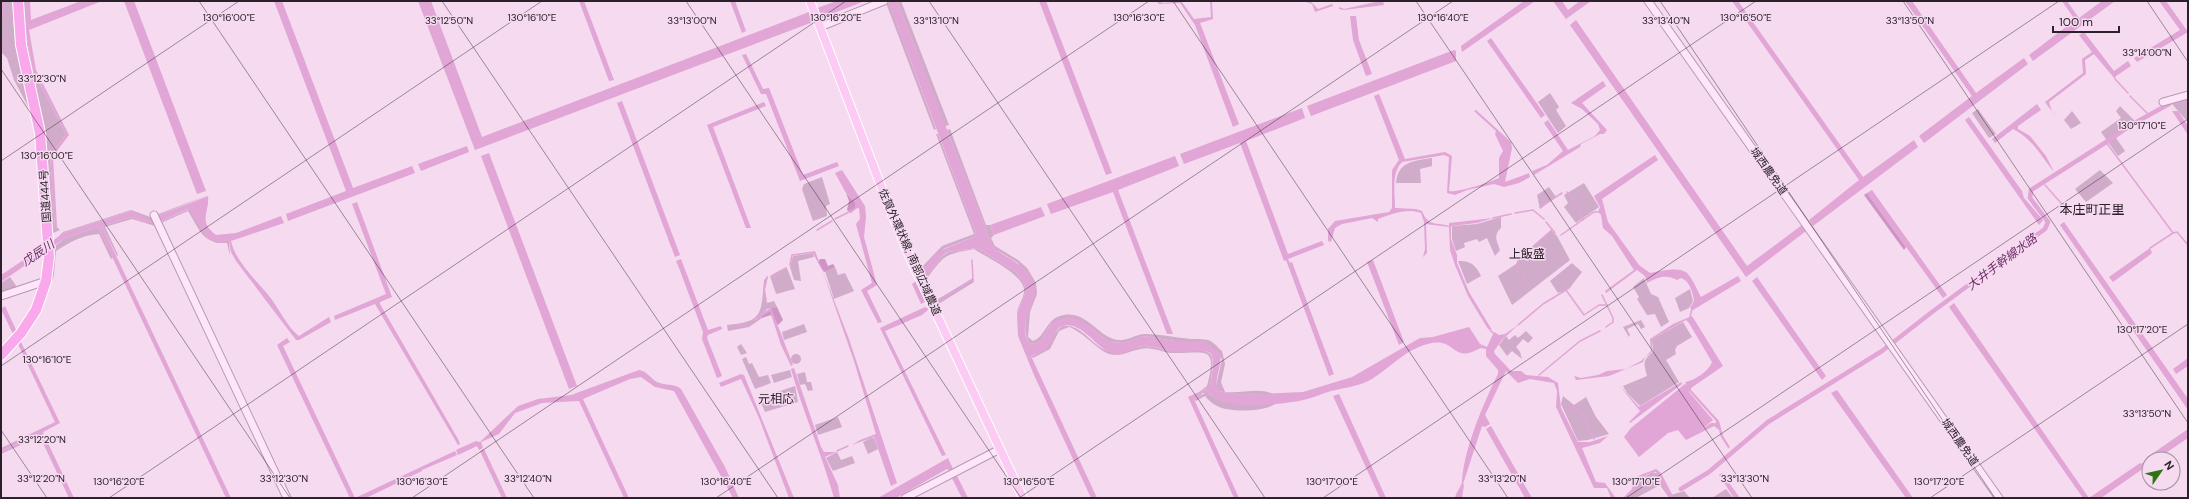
<svg xmlns="http://www.w3.org/2000/svg" width="2189" height="499" font-family="'DM Sans','Noto Sans JP',sans-serif">
<style>
.green{fill:#d1abca}
.forest{fill:#ce94c4}
.water{fill:#e1a5d6;fill-rule:evenodd}
.lines{fill:none;stroke-linecap:round;stroke-linejoin:round}
.stream{stroke:#e1a5d6;stroke-width:1.5}
.canal{stroke:#e1a5d6;stroke-width:4.5}
.secondary-casing{stroke:#b59cb0;stroke-width:9}
.primary-casing{stroke:#fff;stroke-width:10}
.highway-casing{stroke:#fff;stroke-width:12}
.secondary{stroke:#fee5f9;stroke-width:7}
.primary{stroke:#fccbf4;stroke-width:8}
.highway{stroke:#faa8ec;stroke-width:10}
.ticks{fill:none;stroke:#2b2129;stroke-width:1;stroke-opacity:0.45}
.labels{text-anchor:middle;dominant-baseline:central;stroke-width:3;stroke-linejoin:round;paint-order:stroke}
.street-label{font-size:11px;fill:#2b2129;stroke:#f5daf0}
.water-label{font-size:12px;font-style:italic;fill:#6e2a66;stroke:#f5daf0}
.neighbourhood-label{font-size:12px;fill:#2b2129;stroke:#f5daf0}
.quarter-label{font-size:13px;fill:#2b2129;stroke:#f5daf0}
.ticks-label{font-size:10px;text-anchor:middle;fill:#2b2129;stroke:#f5daf0;stroke-width:3;stroke-linejoin:round;paint-order:stroke}
</style>
<rect width="100%" height="100%" fill="#f5daf0"/>
<!-- green -->
<g class="green">
<path d="M1,1H13C12,39 22,75 31,112L14,80L7,58L1,52Z"/>
<path d="M21,1H25V29L33,71L66,134L50,155L55,228L57,227L60,230L51,234L28,67Z"/>
<path d="M897,1H901L949,125L945,126Z"/>
<path d="M886,3H889L936,129L934,130Z"/>
<path d="M1550,93L1559,107L1556,110L1566,126L1558,133L1538,102Z"/>
<path d="M2188,100V119L2186,120L2172,104Z"/>
<path d="M2120,106L2135,121L2114,135L2125,151L2118,156L2101,132L2121,118L2116,111Z"/>
<path d="M1978,109L1996,134L1989,138L1972,113Z"/>
<path d="M2072,111L2081,123L2071,129L2064,120Z"/>
<path d="M950,129L986,225H990L994,235L991,238L995,246L1018,260L1027,268L1036,283L1037,294L1030,312L1028,337L1033,341C1047,336 1045,318 1064,315C1087,311 1097,336 1117,340C1127,341 1135,335 1144,334C1155,333 1182,339 1196,339C1199,339 1204,339 1208,340C1213,341 1218,348 1222,351L1225,364L1221,382L1225,392C1241,394 1259,387 1273,394L1240,395L1218,391L1216,386L1222,359L1204,341H1175L1144,336L1124,343L1108,342L1089,326L1051,323L1041,341L1035,344L1029,343C1020,327 1029,310 1034,294L1018,263L994,248L991,243L947,130Z"/>
<path d="M936,134H938L975,231L976,236L943,249L929,274L940,258L948,252L977,248L1016,272L1024,283L1026,291L1017,315C1017,307 1023,300 1024,292C1027,276 986,257 974,249C942,255 945,255 925,281L920,269L942,246L974,234Z"/>
<path d="M1432,158V166L1420,169L1421,183H1396C1398,161 1414,161 1432,158Z"/>
<path d="M2100,170L2113,183L2086,202L2075,189Z"/>
<path d="M822,177L830,204L826,206L827,216L813,221L802,189L804,184Z"/>
<path d="M1584,183L1599,207L1576,223L1564,207L1568,203L1564,195Z"/>
<path d="M1549,187L1556,197L1540,209L1537,195Z"/>
<path d="M208,195L160,215L158,218L160,222L189,209L208,238L229,241L230,256L227,243C202,244 200,230 188,211L161,223L156,215Z"/>
<path d="M131,210L153,218L155,226L132,219L105,227L118,255L117,256L102,226L131,217L149,223L131,211L64,233L53,242L63,232Z"/>
<path d="M1501,217V228C1493,235 1497,241 1500,250L1495,256L1487,238L1479,242L1477,239L1464,243L1465,247L1456,251L1452,239V226L1477,224Z"/>
<path d="M98,227L113,258L111,259L99,234C82,235 70,242 56,251L54,275L51,284L49,282L56,245L65,238Z"/>
<path d="M1551,230L1557,236L1570,260L1512,305L1498,276L1516,264L1519,258Z"/>
<path d="M813,253L814,257L798,261L801,281L794,280L790,267L793,256Z"/>
<path d="M1458,261C1470,260 1476,265 1481,276L1467,284Z"/>
<path d="M1572,263L1582,272L1569,289L1558,293L1550,281Z"/>
<path d="M835,267L838,275L845,273L854,291L834,299L825,271Z"/>
<path d="M787,268L795,289L776,294L770,276Z"/>
<path d="M768,276L765,290L767,303L774,301L777,307L767,309L753,321L760,317L762,318L749,327L728,331L727,325C764,322 761,313 764,280Z"/>
<path d="M10,277L17,287L1,293V283Z"/>
<path d="M973,278L974,282L937,305L935,301Z"/>
<path d="M1644,278L1651,294L1658,297L1669,322L1661,327L1655,314L1647,315L1637,299L1639,297L1633,287Z"/>
<path d="M1690,289L1693,301L1689,308L1680,312L1675,298Z"/>
<path d="M1641,320L1645,327L1641,329L1638,324L1627,329L1630,335L1629,337L1623,327Z"/>
<path d="M1683,322L1692,337L1677,346L1675,350L1676,354L1666,360L1679,382L1640,406L1627,393L1623,386L1647,376C1644,364 1642,360 1653,352L1652,339Z"/>
<path d="M804,324L807,332L784,340L782,332Z"/>
<path d="M1062,326C1083,324 1090,345 1108,351C1125,357 1129,347 1143,346C1153,345 1163,351 1173,351C1212,351 1217,344 1210,387L1199,392L1207,386C1219,343 1204,354 1171,353C1162,352 1150,346 1141,349C1129,351 1122,357 1109,354C1099,351 1083,332 1069,327L1059,331L1050,349L1033,358L1031,356C1054,349 1046,339 1062,326Z"/>
<path d="M1526,331L1533,338L1528,343L1523,339L1516,347L1520,352L1522,359L1512,351L1507,356L1499,345L1506,336L1509,340L1515,335L1518,338Z"/>
<path d="M741,344L747,353L741,355L737,347Z"/>
<circle cx="796" cy="359" r="5"/>
<path d="M746,357L749,364L752,363L759,377L768,375L771,383L755,389L742,359Z"/>
<path d="M790,370L792,377L774,383L771,375Z"/>
<path d="M805,372L807,382H811L813,390L808,391L805,384L800,385L797,374Z"/>
<path d="M795,386L798,402L765,412L759,398Z"/>
<path d="M1207,392L1217,399L1242,405L1278,402C1267,412 1230,413 1217,406C1213,404 1208,400 1205,396L1196,401L1194,399Z"/>
<path d="M1563,396L1574,405L1586,397L1596,417L1609,434L1588,440L1578,441L1561,404Z"/>
<path d="M838,417L842,427L818,435L815,425Z"/>
<path d="M39,434L40,436L1,454V452Z"/>
<path d="M871,438H874L878,449L868,454L863,442Z"/>
<path d="M837,452L841,460L852,456L855,463L833,471L826,458Z"/>
<path d="M1652,472L1659,474L1669,498L1660,485L1636,498H1629L1640,480Z"/>
<path d="M1726,489L1733,498H1712Z"/>
<path d="M1684,491L1690,498H1674L1671,495Z"/>
</g>
<!-- forest -->
<g class="forest">
<path d="M846,193L855,202V209L851,213L847,210L849,201Z"/>
<path d="M1867,193L1906,247L1904,250L1864,195Z"/>
<path d="M820,259H825L828,266L833,264L835,267L824,272L818,262Z"/>
<path d="M777,307L783,320L778,325L771,315L762,318L760,317L771,308Z"/>
</g>
<!-- water -->
<g class="water">
<path d="M25,1H30L31,20L81,1H102L29,30L36,70L69,135L53,156L57,227L55,228L50,155L66,134L33,71L25,29Z"/>
<path d="M124,1H134L206,191L197,194Z"/>
<path d="M274,1H282L353,188L412,166L415,173L288,221L286,214L346,191Z"/>
<path d="M418,1H431L482,137L809,12L813,22L475,150Z"/>
<path d="M579,1H584L614,80L609,81Z"/>
<path d="M730,1H735L746,31L742,33Z"/>
<path d="M837,1H865L821,18L817,8Z"/>
<path d="M888,1H897L991,243C1002,259 1027,262 1034,283C1041,303 1015,320 1029,343L1035,344L1041,341L1051,323L1064,317H1073L1089,326L1108,342L1124,343L1144,336L1175,341H1204L1220,353C1223,365 1213,379 1218,391L1240,395L1303,392L1352,377L1420,338L1433,337L1469,327L1480,344L1487,347L1494,332L1499,335L1505,334L1518,325L1502,340L1494,351L1495,354L1511,371H1521L1526,375L1548,377L1558,383L1561,408L1578,442H1590L1608,436L1600,443L1582,448L1596,482L1605,483L1615,497L1623,498L1631,490L1638,476L1656,469L1661,473L1674,498H1669L1656,472C1641,472 1637,489 1629,498H1611L1607,488H1594L1556,407L1557,391L1554,383L1530,379L1518,383L1506,371L1485,415L1490,424L1485,427L1482,426L1463,484L1464,485L1462,498H1455C1456,492 1462,486 1462,481C1464,449 1483,404 1498,374V370L1486,356V349L1480,348C1451,365 1457,336 1428,344C1406,349 1390,368 1372,379C1360,386 1344,388 1331,391C1321,394 1310,399 1299,401C1280,404 1246,408 1227,403C1219,402 1214,397 1209,393H1202L1201,395L1194,399L1239,498H1234L1188,397L1210,387C1219,337 1208,355 1170,351C1162,350 1152,345 1143,346C1133,346 1125,356 1115,354C1097,351 1083,320 1062,326C1054,329 1053,342 1047,348C1043,353 1036,354 1031,356L1097,498H1091L1034,375L1018,336L1017,315L1026,291L1024,283L1016,272L977,248L947,252L940,258L929,274L925,273L923,269L937,252L976,236L975,231Z"/>
<path d="M1039,1H1046L1112,173L1106,175Z"/>
<path d="M1156,1L1164,3L1184,1L1182,2L1194,19L1211,17L1210,1L1212,2L1213,19L1200,23L1239,124L1233,127L1195,25L1180,3L1159,4Z"/>
<path d="M1303,1H1310L1318,9L1332,4L1333,6L1315,12L1312,4Z"/>
<path d="M1380,1H1383L1384,5L1344,10L1339,9V7L1344,9Z"/>
<path d="M1524,1H1535L1462,52L1461,46Z"/>
<path d="M1553,1H1562L1568,10L1580,1H1591L1566,19Z"/>
<path d="M1732,1H1738L1863,177L1914,140L1918,147L1813,226L1809,220L1859,180Z"/>
<path d="M1905,1H1912L1976,93L2024,58L2028,64L1924,143L1919,136L1972,96Z"/>
<path d="M2062,1H2067L2079,18L2102,1H2115L2033,61L2029,55L2075,20Z"/>
<path d="M2159,1H2166L2188,32L2137,62L2134,58L2180,30Z"/>
<path d="M1356,16L1359,40L1372,74L1366,76L1353,40L1350,16Z"/>
<path d="M1576,20L1747,266L1802,225L1806,231L1746,277L1570,25Z"/>
<path d="M2084,32L2114,71L2128,61L2131,66L2116,76L2115,79L2094,54L2085,60L2086,74L2049,102L2052,112L2058,116L2053,113L2045,102L2083,73L2082,59L2092,52L2079,35Z"/>
<path d="M1491,38L1545,115L1541,118L1487,41Z"/>
<path d="M1454,50L1456,51V61L1311,116L1307,106Z"/>
<path d="M746,54L763,89L769,88L803,175L837,162L839,166L800,181L766,94H761L742,55Z"/>
<path d="M1603,81L1606,86L1582,103L1607,130L1604,134H1600L1581,144L1580,147L1534,175L1532,171L1547,165L1563,151L1544,123L1548,120L1568,150L1595,136L1600,130L1598,124L1582,109L1571,103Z"/>
<path d="M1379,94L1405,159L1445,152L1452,156L1449,191C1457,193 1491,182 1499,178V158L1503,151L1495,134L1496,131L1474,111L1476,110L1511,142L1512,148L1505,182L1529,173L1530,177L1519,183L1504,187L1494,184L1467,190L1455,195L1447,193L1449,157L1444,155L1402,162C1391,173 1395,194 1395,208L1416,209L1422,211C1428,227 1437,222 1449,226V223L1493,218L1477,223L1451,226V239L1457,255V263L1469,292L1492,330L1488,329L1468,296L1455,265L1450,250L1449,227L1426,224L1427,253L1423,257L1425,249L1424,222L1421,213C1406,208 1393,214 1378,219V222L1372,218L1342,224L1335,228L1331,242L1328,241V229L1335,221L1389,212L1392,208V170L1399,160L1374,96Z"/>
<path d="M622,101L680,255L675,257L617,103Z"/>
<path d="M764,102L766,106L713,127L751,228H746L707,125Z"/>
<path d="M2037,104L2041,110L2018,126V129L2030,136L2046,156L2054,172C2041,156 2032,138 2013,129L1995,143L1992,139Z"/>
<path d="M1302,108L1305,118L1246,141L1288,254L1322,241L1324,245L1288,259L1290,263L1292,262L1334,374L1329,376L1286,260L1284,261L1240,143L1184,164L1180,154Z"/>
<path d="M2172,111H2178L2188,126V135Z"/>
<path d="M1969,117L2022,191L2024,198L2043,220L2039,225L1965,120Z"/>
<path d="M467,146L469,152L421,171L418,164Z"/>
<path d="M489,153L577,386L569,389L481,156Z"/>
<path d="M1655,155L1658,160L1602,199L1608,222L1639,265L1650,273C1659,271 1680,266 1687,273C1693,279 1697,290 1701,297L1738,276L1741,281L1693,310L1690,308L1694,301C1693,293 1690,281 1681,278L1677,280C1666,274 1658,277 1647,283L1645,276L1637,270L1606,293L1605,291L1634,270L1612,236L1603,228L1601,215L1598,212L1600,207L1594,196Z"/>
<path d="M1175,156L1179,166L1118,190L1173,334H1167L1113,192L1051,214L1047,204Z"/>
<path d="M842,170L865,206L866,217L864,237L877,285L867,291L882,322L878,323L861,290L872,283L856,224L860,219L859,208L855,209V202L846,193L835,173Z"/>
<path d="M2045,184L2070,212H2068L2044,185Z"/>
<path d="M1872,190L1947,295L1943,298L1867,193Z"/>
<path d="M208,196C210,212 197,221 216,235L236,233L281,216L284,223L231,241C235,261 256,280 269,296C279,308 286,326 299,336L329,317L331,322L299,340H296L236,261L231,252L229,241L216,243L208,238L188,209L160,222L158,218L160,215Z"/>
<path d="M357,202L392,297L380,302V304L458,439L460,444L458,445L375,304L335,320L334,316L386,294L352,204Z"/>
<path d="M1041,207L1045,216L994,235L990,225Z"/>
<path d="M131,211L154,222L149,223L131,217L102,226L231,498H226L98,227L65,238L1,282V275L64,233Z"/>
<path d="M2064,222L2188,399V410L2060,225Z"/>
<path d="M2150,248L2152,253L2147,257L2113,282L2109,277Z"/>
<path d="M815,251L849,339L897,483L891,486L874,437L852,445L860,440L876,434L854,361L823,272L813,253Z"/>
<path d="M681,259L708,330L721,326L722,329L708,335L707,338L722,376L717,378L702,339L703,332L679,268L676,261Z"/>
<path d="M1373,260L1404,342L1399,345L1367,262Z"/>
<path d="M1757,277L1826,376L1822,380L1752,281Z"/>
<path d="M916,281L925,302L921,304L912,284Z"/>
<path d="M1954,303L2089,498L2140,463L2141,464L2147,460L2146,458L2188,429V438L2157,459H2149V463L2143,467L2144,468L2101,498H2083L1949,307Z"/>
<path d="M5,306L17,332L13,334L1,309Z"/>
<path d="M925,307L929,309L922,315L885,331L946,455L942,456L880,328Z"/>
<path d="M771,308L793,365L791,366L781,345L770,311L752,323L761,313Z"/>
<path d="M1692,316L1723,366L1691,388V390L1719,421L1723,436L1730,447L1728,448L1721,437L1719,430L1714,426L1686,440L1678,430L1668,433L1639,457L1624,437L1631,428L1685,384L1687,385L1685,382C1694,381 1709,371 1712,362L1689,323L1686,320L1652,339V352L1645,357L1643,362L1609,376L1576,380L1574,376L1581,378L1598,375L1607,371L1626,369L1641,361L1651,351L1650,339L1673,324ZM1688,386L1689,391L1716,421V423H1711L1701,430L1713,420L1689,392Z"/>
<path d="M287,338L290,342L283,346L355,498L455,451L457,455L422,470V471L366,498H350L277,345Z"/>
<path d="M21,342L60,423L43,432L44,434L40,436L38,434L1,452V448L55,422L18,344Z"/>
<path d="M2188,358V366L2176,374L2173,369Z"/>
<path d="M794,368L821,447L824,452H836L825,457L838,485L840,498H834C822,454 803,413 791,369Z"/>
<path d="M639,370C647,371 650,378 657,382C666,386 674,383 681,389L725,467L739,498H733L674,391L655,387L641,377L630,379L583,399L629,498H624L579,401L542,403L515,413L499,434L481,442L483,448L479,450L477,446L458,455L456,450L476,441L480,442L518,406L538,399L571,395Z"/>
<path d="M741,374L744,375L794,498H789L759,418L741,379L721,387L719,383Z"/>
<path d="M1681,382L1682,384L1630,423L1629,422L1640,411L1619,385L1639,407Z"/>
<path d="M1837,390L1913,498H1906L1831,393Z"/>
<path d="M1339,394L1386,498H1380L1333,396Z"/>
<path d="M1491,426L1532,498H1525L1486,429Z"/>
<path d="M46,439L74,498H69L42,441Z"/>
<path d="M484,449L507,498H502L480,451Z"/>
<path d="M948,458L953,469L950,471L947,469L896,498H878Z"/>
<path d="M1722,473L1740,498H1734L1719,475Z"/>
<path d="M956,474L968,498H962L951,476Z"/>
</g>
<g class="lines">
<!-- stream -->
<g class="stream">
<path d="M2,53L1,25L4,1"/>
<path d="M2115,79L2128,93"/>
<path d="M2130,96L2147,113"/>
<path d="M2106,142L2173,233L2177,232L2188,245"/>
<path d="M1567,192L1575,201L1583,220"/>
<path d="M1540,207L1562,193"/>
<path d="M1515,213L1533,210L1544,219"/>
<path d="M1493,218L1511,214"/>
<path d="M835,219L855,209"/>
<path d="M1546,222L1555,233"/>
<path d="M817,230L832,221"/>
<path d="M1561,235L1594,212H1598"/>
<path d="M2150,248L2173,233"/>
<path d="M790,265L792,255L814,252L815,254"/>
<path d="M773,275L786,268"/>
<path d="M1528,285L1517,264L1520,258L1552,230"/>
<path d="M1602,295L1613,318V322L1606,327"/>
<path d="M766,300L764,290L767,277"/>
<path d="M935,302L973,280L972,260"/>
<path d="M1690,317L1692,309"/>
<path d="M1518,325L1543,304L1566,290L1584,315L1599,305H1607"/>
<path d="M728,327L747,324"/>
<path d="M1490,330L1493,333"/>
<path d="M1539,375L1580,341L1600,331"/>
<path d="M1567,409L1573,407L1578,410"/>
<path d="M1582,414L1594,439"/>
<path d="M837,451L848,446"/>
</g>
<!-- canal -->
<g class="canal">
<path d="M2176,102L2188,99"/>
<path d="M1681,489L1709,472L1768,422L1882,351L1932,312L2045,229L2048,222L2030,198L2031,190L2111,139L2131,125L2169,104"/>
</g>
<!-- secondary casing -->
<g class="secondary-casing">
<g id="secondary">
<path d="M1648,1L1999,498"/>
<path d="M820,27L884,1"/>
<path d="M2163,102L2188,95"/>
<path d="M154,215L287,498"/>
<path d="M1,296L46,281"/>
<path d="M905,498L1000,449"/>
</g>
</g>
<!-- primary casing -->
<g class="primary-casing">
<path id="primary" d="M810,1L891,212L911,260L1023,498"/>
</g>
<!-- highway casing -->
<g class="highway-casing">
<path id="highway" d="M1,355L21,333L36,310L46,281L49,257L40,133L21,45L18,1"/>
</g>
<!-- secondary -->
<use href="#secondary" class="secondary"/>
<!-- primary -->
<use href="#primary" class="primary"/>
<!-- highway -->
<use href="#highway" class="highway"/>
</g>
<!-- ticks -->
<path class="ticks" d="M199,1L534,498M442,1L778,498M686,1L1021,498M929,1L1265,498M1173,1L1508,498M1416,1L1752,498M1660,1L1995,498M1903,1L2188,423M2147,1L2188,62M1,69L290,498M1,161L239,1M1,366L542,1M1,430L47,498M109,498L846,1M412,498L1149,1M716,498L1453,1M1019,498L1756,1M1323,498L2059,1M1626,498L2188,119M1930,498L2188,324"/>
<g class="labels">
<!-- street labels -->
<g class="street-label">
<text transform="translate(1769 171) rotate(55)">城西農免道</text>
<text transform="translate(45 196) rotate(-94)">国道444号</text>
<text transform="translate(910 252) rotate(66)">佐賀外環状線; 南部広域農道</text>
<text transform="translate(1960 442) rotate(55)">城西農免道</text>
</g>
<!-- water labels -->
<g class="water-label">
<text transform="translate(38 253) rotate(-34)">戊辰川</text>
<text transform="translate(2002 262) rotate(-37)">大井手幹線水路</text>
</g>
<!-- neighbourhood labels -->
<g class="neighbourhood-label">
<text x="1527" y="254">上飯盛</text>
<text x="776" y="399">元相応</text>
</g>
<!-- quarter labels -->
<g class="quarter-label">
<text x="2092" y="209">本庄町正里</text>
</g>
</g>
<g class="ticks-label">
<text x="532" y="21">130°16'10"E</text>
<text x="1139" y="21">130°16'30"E</text>
<text x="1443" y="21">130°16'40"E</text>
<text x="229" y="21">130°16'00"E</text>
<text x="836" y="21">130°16'20"E</text>
<text x="1746" y="21">130°16'50"E</text>
<text x="449" y="24">33°12'50"N</text>
<text x="692" y="24">33°13'00"N</text>
<text x="936" y="24">33°13'10"N</text>
<text x="1666" y="24">33°13'40"N</text>
<text x="1910" y="24">33°13'50"N</text>
<text x="2147" y="56">33°14'00"N</text>
<text x="42" y="82">33°12'30"N</text>
<text x="2142" y="129">130°17'10"E</text>
<text x="47" y="159">130°16'00"E</text>
<text x="2142" y="333">130°17'20"E</text>
<text x="47" y="363">130°16'10"E</text>
<text x="2147" y="417">33°13'50"N</text>
<text x="42" y="443">33°12'20"N</text>
<text x="41" y="482">33°12'20"N</text>
<text x="284" y="482">33°12'30"N</text>
<text x="528" y="482">33°12'40"N</text>
<text x="1502" y="482">33°13'20"N</text>
<text x="1745" y="482">33°13'30"N</text>
<text x="119" y="485">130°16'20"E</text>
<text x="422" y="485">130°16'30"E</text>
<text x="726" y="485">130°16'40"E</text>
<text x="1029" y="485">130°16'50"E</text>
<text x="1332" y="485">130°17'00"E</text>
<text x="1636" y="485">130°17'10"E</text>
<text x="1939" y="485">130°17'20"E</text>
</g>
<!-- border -->
<rect width="2189" height="499" fill="none" stroke="#2b2129" stroke-width="4"/>
<!-- north arrow -->
<g transform="translate(2161 471) rotate(56)"><circle r="19" fill="#f5daf0" stroke="#a490a0"/>
<path d="M0-3L7 15L0 10L-7 15Z" fill="#307412"/>
<text y="-6" font-size="11" font-weight="bold" text-anchor="middle" fill="#2b2129">N</text>
</g>
<!-- scale -->
<path d="M2053 26v6h66v-6" fill="none" stroke="#2b2129" stroke-width="2"/>
<text x="2059" y="26" font-size="12" fill="#2b2129" stroke="#f5daf0" stroke-width="3" paint-order="stroke">100 m</text>
</svg>
